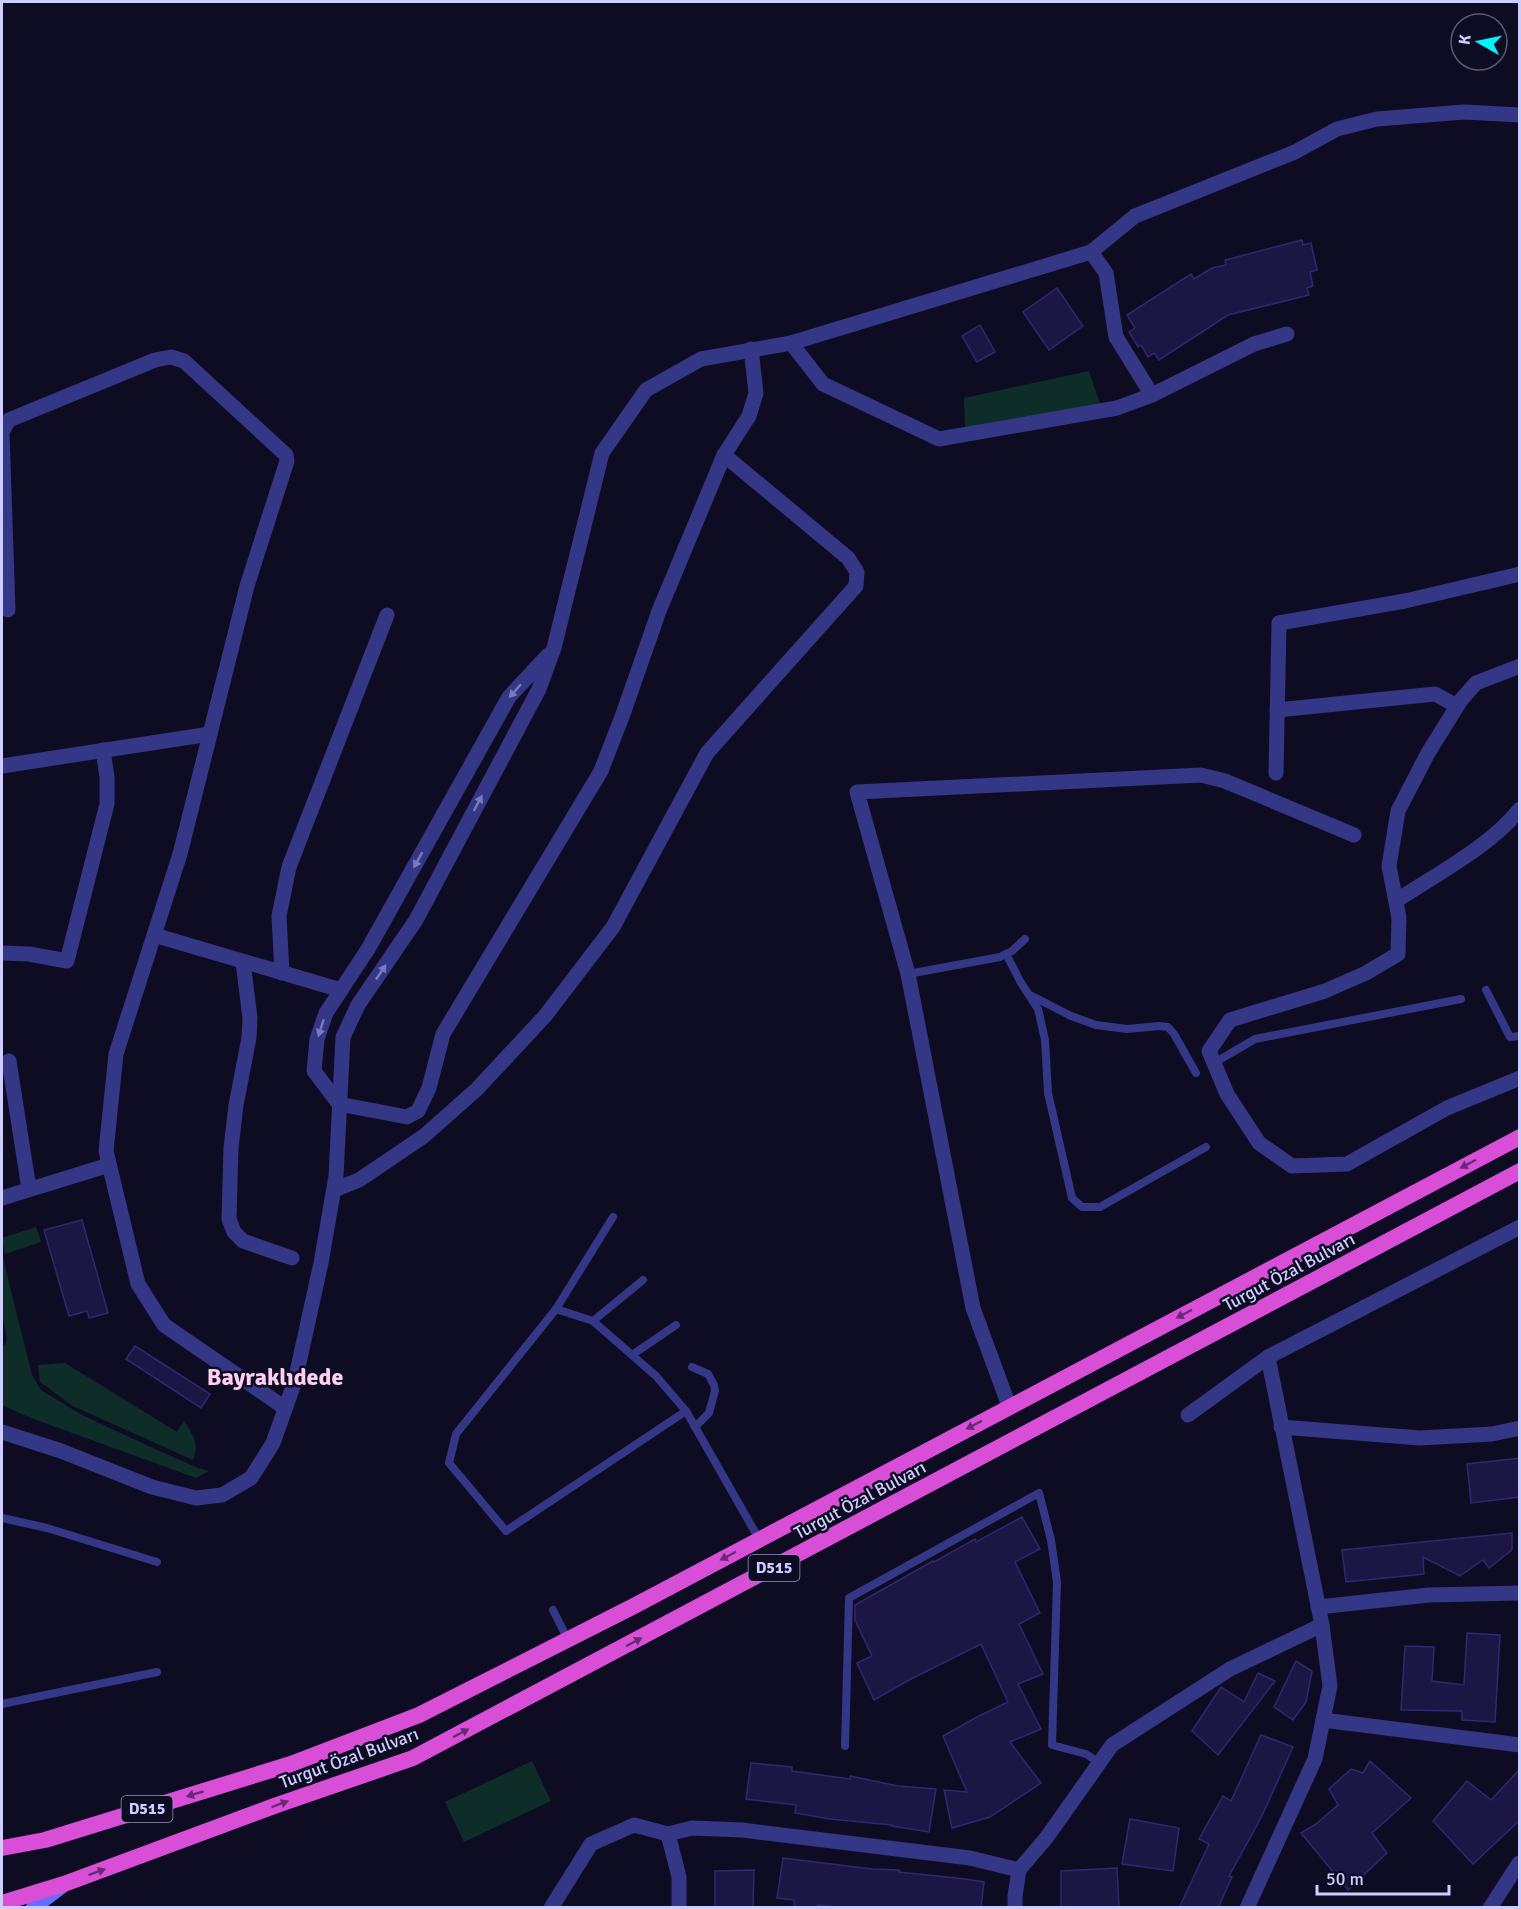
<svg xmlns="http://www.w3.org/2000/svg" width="1521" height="1909" font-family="Signika,sans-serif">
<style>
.green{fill:#0e2d29}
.building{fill:#1c1645;stroke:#2f2772;stroke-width:1.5}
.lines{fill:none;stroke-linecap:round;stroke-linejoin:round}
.service{stroke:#333785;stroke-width:8}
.minor{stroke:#333785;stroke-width:15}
.secondary{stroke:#646dff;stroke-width:15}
.trunk{stroke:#d84ed7;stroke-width:16}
.oneway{fill:#797abc}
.oneway2{fill:#692a73}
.labels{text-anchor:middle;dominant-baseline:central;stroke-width:5;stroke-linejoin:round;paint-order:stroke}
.shield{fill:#0e0c22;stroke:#9493bd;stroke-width:1.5}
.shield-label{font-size:16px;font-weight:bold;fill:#cecdff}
.street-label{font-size:18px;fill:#cecdff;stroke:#0e0c22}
.district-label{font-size:24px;font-weight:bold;fill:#ffcff2;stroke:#0e0c22}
</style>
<rect width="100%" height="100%" fill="#0e0c22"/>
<!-- green -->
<g class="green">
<path d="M1089,371L1100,404L965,427L964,398Z"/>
<path d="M36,1227L41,1242L5,1254L2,1238Z"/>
<path d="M2,1254L32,1375L41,1390L82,1415L144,1444L198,1468L209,1471L196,1478L31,1418L2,1405V1348L7,1341L2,1311Z"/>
<path d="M65,1363L177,1432L184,1421C193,1436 200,1443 193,1460L73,1406L40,1382L38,1365Z"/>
<path d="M532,1761L551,1801L464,1842L445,1802Z"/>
</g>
<!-- building -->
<g class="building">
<path d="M1302,240L1303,245L1311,243L1317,270L1310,272L1313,286L1307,288L1309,295L1228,315L1159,360L1154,353L1148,357L1141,345L1138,347L1129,332L1135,328L1127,315L1191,274L1194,279L1212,268L1226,265L1225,260Z"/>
<path d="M1057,288L1083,326L1049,350L1023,312Z"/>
<path d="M980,325L995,352L977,362L962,336Z"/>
<path d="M82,1220L108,1313L89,1318L87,1311L69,1316L44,1230Z"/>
<path d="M135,1346L210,1394L201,1408L126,1359Z"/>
<path d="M1520,1458V1497L1471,1503L1467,1464Z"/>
<path d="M1022,1517L1040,1549L1015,1562L1040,1613L1019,1624L1043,1674L1018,1684L1041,1729L1010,1742L1041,1783L990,1817L952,1828L944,1790L967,1792L943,1736L977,1717L1008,1702L981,1644L909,1680L874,1700L857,1663L872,1656L855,1620V1605L933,1561L934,1562L975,1539L976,1542Z"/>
<path d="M1512,1533V1550L1489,1568L1483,1560L1460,1576L1423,1557L1424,1574L1346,1582L1342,1550Z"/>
<path d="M1467,1633L1500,1635L1495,1722L1462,1720V1711L1401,1710L1405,1646L1434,1647L1432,1681L1464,1685Z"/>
<path d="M1296,1661L1312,1671L1306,1702L1293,1720L1274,1707Z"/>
<path d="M1258,1673L1275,1681L1218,1755L1192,1731L1221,1687L1244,1702Z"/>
<path d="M1261,1735L1293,1747L1261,1818L1229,1876L1232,1877L1218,1908H1179L1209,1844L1199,1839L1223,1796L1231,1801Z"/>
<path d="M1370,1761L1411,1798L1372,1833L1387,1853L1348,1890L1301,1833L1316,1824L1338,1805L1329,1789L1351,1769L1363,1773Z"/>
<path d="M751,1763L792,1767V1771L850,1779V1776L898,1786L936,1789L929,1832L892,1826V1825L830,1819L795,1813L796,1805L746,1799Z"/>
<path d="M1520,1769V1820L1473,1864L1433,1821L1467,1781L1491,1800Z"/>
<path d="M1130,1819L1179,1828L1173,1871L1122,1864Z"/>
<path d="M783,1858L872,1869L899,1870V1872L957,1878L984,1882L981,1908H845L818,1905L817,1908H795L794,1900L777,1898Z"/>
<path d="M1117,1868L1119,1908H1061V1871Z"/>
<path d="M754,1870L753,1908H715V1871Z"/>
</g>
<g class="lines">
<!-- service -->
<g class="service">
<path d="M1006,954L1020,981L1038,1009L1045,1040L1048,1093L1072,1198L1082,1207H1100L1206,1147"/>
<path d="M908,974L1000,957L1012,951L1025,939"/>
<path d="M1486,990L1510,1037L1520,1036"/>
<path d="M1032,996L1071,1016L1096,1025L1127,1029L1159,1026L1168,1027L1174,1034L1196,1073"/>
<path d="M1214,1063L1255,1039L1461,999"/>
<path d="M613,1217L556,1309L456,1434L449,1463L506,1531L686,1411"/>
<path d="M556,1309L593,1321L656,1376L686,1411L759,1539"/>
<path d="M593,1321L643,1280"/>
<path d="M632,1355L676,1325"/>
<path d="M692,1367L708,1374L714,1385L715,1391L709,1413L695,1427"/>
<path d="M2,1518L47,1528L157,1562"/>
<path d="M553,1610L568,1640"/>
<path d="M2,1704L157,1672"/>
<path d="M845,1746L849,1598L1039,1493L1051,1540L1057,1582L1052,1745L1086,1754L1100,1763"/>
</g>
<!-- minor -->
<g class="minor">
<path d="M1091,252L1106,273L1116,337L1152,395"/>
<path d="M791,343L823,384L939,439L1117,408L1152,395L1254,344L1287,334"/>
<path d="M8,610L2,432L9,420L155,360L171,357L184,361L286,455L287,461L247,586L180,854L116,1054L106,1151L138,1284L164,1325L285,1408"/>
<path d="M548,655L509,697L368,949L326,1013L317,1039L314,1071L339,1104L407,1117L418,1111L429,1088L443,1034L601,771L623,714L659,611L724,455L749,416L756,393L751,349"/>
<path d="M1520,666L1476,683L1461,700L1428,753L1398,811L1389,866L1399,918L1398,954L1366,973L1325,991L1230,1020L1209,1051L1227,1094L1259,1143L1292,1166L1347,1164L1447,1108L1520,1078"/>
<path d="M1277,710L1435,694L1457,706"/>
<path d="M2,766L210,734"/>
<path d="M1276,773L1279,623L1405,601L1520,574"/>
<path d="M1396,901C1435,875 1491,846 1520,809"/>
<path d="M154,935L341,990"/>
<path d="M2,953L29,954L67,961L107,804V777L103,750"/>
<path d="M243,962L250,1018L249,1038L236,1105L231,1148L229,1219L234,1232L243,1241L292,1258"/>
<path d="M282,973L279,916L289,867L387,615"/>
<path d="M9,1061L29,1189"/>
<path d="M334,1190L359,1180L424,1136L477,1089L545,1016L613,927L707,753L856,586L857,572L848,558L724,455"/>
<path d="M2,1198L109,1165"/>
<path d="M1009,1406L973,1308L908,974L857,792L1201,775L1225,781L1354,835"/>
<path d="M1188,1415L1268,1357L1520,1227"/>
<path d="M1281,1427L1420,1438L1492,1434L1520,1428"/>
<path d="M2,1432L61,1451L152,1487L196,1498L222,1495L251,1478L273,1443L295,1381L321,1263L336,1176L343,1037L358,1005L416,920L539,689L554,648L602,453L646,390L701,359L791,343L1091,252L1135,216L1295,152L1337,129L1377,119L1464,112L1520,115"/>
<path d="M1318,1607L1429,1595L1520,1593"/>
<path d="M1323,1720L1520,1745"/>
<path d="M668,1834L692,1828L742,1830L970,1858L1019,1870"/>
<path d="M551,1908L591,1844L634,1825L668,1834L679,1877V1908"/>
<path d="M1015,1908V1896L1019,1870L1047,1837L1112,1745L1230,1669L1322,1625"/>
<path d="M1247,1908L1315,1759L1330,1686L1322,1625L1268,1357"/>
<path d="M1490,1908L1519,1863"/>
</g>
<!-- secondary -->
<path class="secondary" d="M33,1908L62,1886"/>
<!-- trunk -->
<g class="trunk">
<path d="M2,1848L45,1840L291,1764L419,1715L634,1606L1520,1137"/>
<path d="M2,1903L64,1884L277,1805L413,1758L1520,1171"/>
</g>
</g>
<!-- one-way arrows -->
<defs><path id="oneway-solid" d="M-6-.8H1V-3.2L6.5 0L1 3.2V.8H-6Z" transform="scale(1.5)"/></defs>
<g class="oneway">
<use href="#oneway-solid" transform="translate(515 691) rotate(132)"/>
<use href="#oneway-solid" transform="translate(478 803) rotate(-62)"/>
<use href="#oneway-solid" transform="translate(418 860) rotate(119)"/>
<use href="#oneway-solid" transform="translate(381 972) rotate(-56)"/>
<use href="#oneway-solid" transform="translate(321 1028) rotate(108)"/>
</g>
<g class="oneway2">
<use href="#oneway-solid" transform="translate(1468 1164) rotate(152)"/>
<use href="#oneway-solid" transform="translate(1184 1314) rotate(152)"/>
<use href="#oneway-solid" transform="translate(974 1425) rotate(152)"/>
<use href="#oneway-solid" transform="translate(728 1556) rotate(152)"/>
<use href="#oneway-solid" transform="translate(634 1642) rotate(-28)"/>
<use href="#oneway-solid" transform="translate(461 1733) rotate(-28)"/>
<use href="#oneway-solid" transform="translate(195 1794) rotate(163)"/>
<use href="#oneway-solid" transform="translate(280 1804) rotate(-20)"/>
<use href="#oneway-solid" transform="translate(97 1872) rotate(-20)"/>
</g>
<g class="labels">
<!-- shield labels -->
<g class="shield">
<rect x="748.5" y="1555" width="51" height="26" rx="4.5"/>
<rect x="121.5" y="1796" width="51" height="26" rx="4.5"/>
</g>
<g class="shield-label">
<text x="774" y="1568">D515</text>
<text x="147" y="1809">D515</text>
</g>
<!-- street labels -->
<g class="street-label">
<text transform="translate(1289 1272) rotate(-28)">Turgut Özal Bulvarı</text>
<text transform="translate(860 1500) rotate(-28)">Turgut Özal Bulvarı</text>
<text transform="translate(349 1758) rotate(-20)">Turgut Özal Bulvarı</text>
</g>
<!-- district labels -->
<g class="district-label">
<text x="275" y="1377">Bayraklıdede</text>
</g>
</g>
<!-- border -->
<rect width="1521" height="1909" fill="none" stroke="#cecdff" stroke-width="6"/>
<!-- north arrow -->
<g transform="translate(1479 42) rotate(279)"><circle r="28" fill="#0e0c22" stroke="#5b597a" stroke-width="1.5"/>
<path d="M0-4.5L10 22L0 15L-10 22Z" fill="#00f4f8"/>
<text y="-9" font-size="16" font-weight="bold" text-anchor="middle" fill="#cecdff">K</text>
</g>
<!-- scale -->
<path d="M1317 1885v9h132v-9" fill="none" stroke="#cecdff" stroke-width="3"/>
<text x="1326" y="1885" font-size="18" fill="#cecdff" stroke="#0e0c22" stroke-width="4.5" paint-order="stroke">50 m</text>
</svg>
